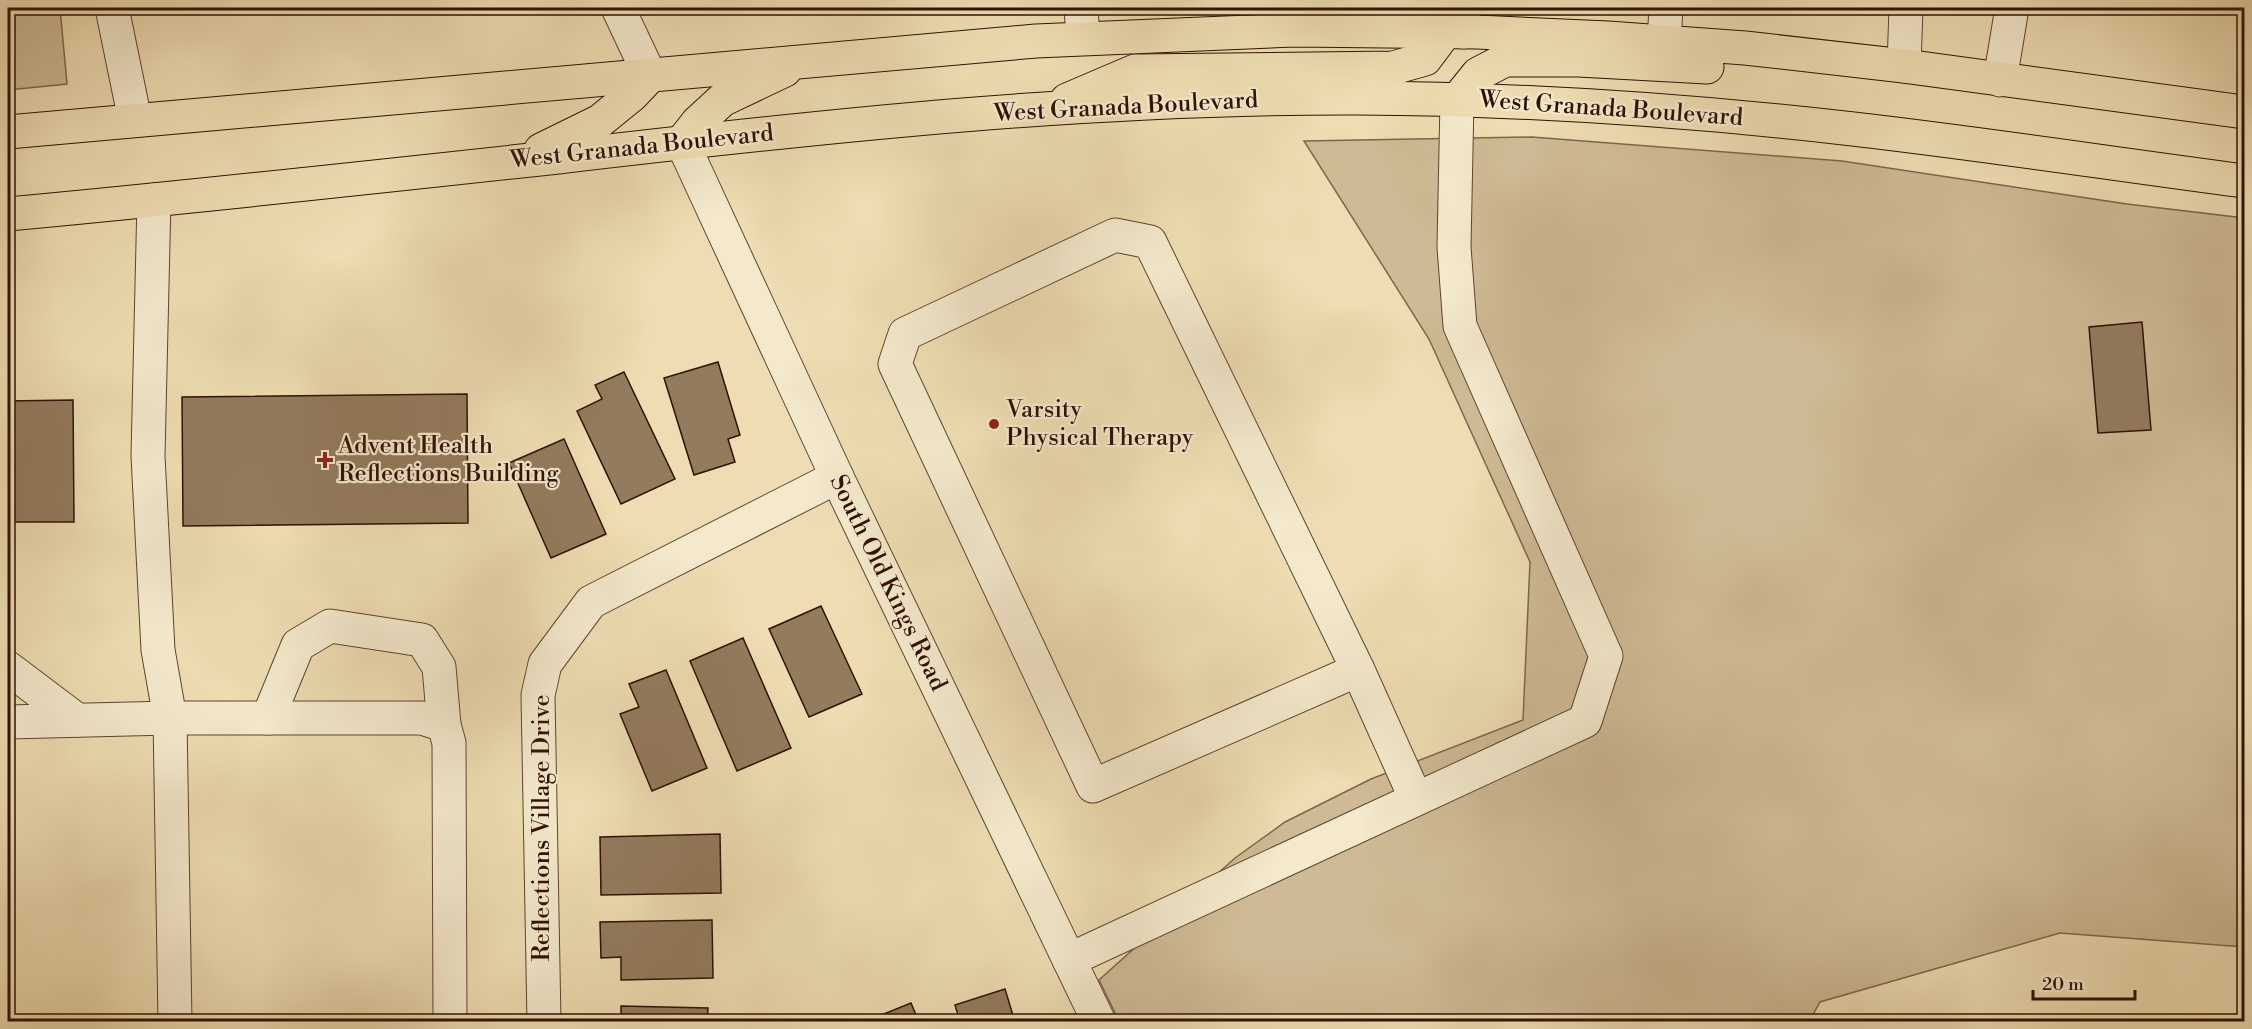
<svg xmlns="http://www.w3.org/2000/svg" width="2252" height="1029" font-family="'Libre Bodoni',serif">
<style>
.green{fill:#ceba94;stroke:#7f654c;stroke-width:1.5}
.building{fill:#937b5e;stroke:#301003;stroke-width:1.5}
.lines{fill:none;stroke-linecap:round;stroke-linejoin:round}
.minor-casing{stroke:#60432f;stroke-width:35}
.major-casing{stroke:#301003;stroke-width:35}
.minor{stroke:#f4e9cd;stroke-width:33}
.major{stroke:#eeddb2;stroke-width:33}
.poi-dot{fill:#8f2418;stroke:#f4e9cd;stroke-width:2}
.labels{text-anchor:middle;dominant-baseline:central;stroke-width:4.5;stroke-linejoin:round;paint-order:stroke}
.street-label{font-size:24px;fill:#301003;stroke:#f4e9cd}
.poi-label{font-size:24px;fill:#301003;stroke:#f4e9cd;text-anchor:start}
</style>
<rect width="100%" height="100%" fill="#eeddb2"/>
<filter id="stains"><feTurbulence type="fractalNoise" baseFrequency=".00333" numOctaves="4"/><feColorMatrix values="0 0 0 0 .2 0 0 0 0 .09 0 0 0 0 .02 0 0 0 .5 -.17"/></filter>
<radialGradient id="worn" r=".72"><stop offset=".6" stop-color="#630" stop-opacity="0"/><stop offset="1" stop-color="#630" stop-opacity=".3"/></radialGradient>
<!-- green -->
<g class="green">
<path d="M8,8H60L67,84L8,90Z"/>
<path d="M1532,137L1842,161L2127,204L2244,218V947L2060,933L1820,1002L1809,1022L1119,1021L1099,980L1235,858L1285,822L1371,779L1523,720L1530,562L1429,339L1304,141Z"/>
</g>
<!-- building -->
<g class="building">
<path d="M2142,322L2151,430L2098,433L2089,327Z"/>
<path d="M718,362L740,435L728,439L735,462L694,475L664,378Z"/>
<path d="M624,372L675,479L621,504L577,411L602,399L595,385Z"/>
<path d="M467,394L468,523L183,526L182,397Z"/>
<path d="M73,400L74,522H8V401Z"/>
<path d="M564,439L606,534L551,558L509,463Z"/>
<path d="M821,606L862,694L809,717L769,629Z"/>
<path d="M743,638L791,748L737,771L690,661Z"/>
<path d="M666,670L707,768L652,791L620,714L639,707L629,684Z"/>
<path d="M720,834L721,893L601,895L600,837Z"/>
<path d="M712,920L713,978L621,980V957L601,958L600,922Z"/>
<path d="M1005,989L1015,1022H960L955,1005Z"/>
<path d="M911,1003L919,1022H864Z"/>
<path d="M621,1006L708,1008L707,1022H621Z"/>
</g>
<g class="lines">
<!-- minor casing -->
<g class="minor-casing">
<g id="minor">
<path d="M112,8L135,120"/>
<path d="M618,8L650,76"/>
<path d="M1081,8L1083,38"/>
<path d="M1463,8V32"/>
<path d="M1664,42L1666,8"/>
<path d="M1904,66L1906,8"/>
<path d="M2000,80L2012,8"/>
<path d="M682,142L837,477L1099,1022"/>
<path d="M154,200L148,456L158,650L170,718L175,1022"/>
<path d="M8,668L77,720"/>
<path d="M1358,670L1093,786L895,364L905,334L1115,235L1150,242L1358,670L1416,799"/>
<path d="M268,718L298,645L330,626L422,640L439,667L444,725"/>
<path d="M8,722L170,718H422L444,725L449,743L450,1022"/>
<path d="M1069,960L1585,721L1606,656L1460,326L1454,247L1457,100"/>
<path d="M544,1022L538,695L545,664L591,602L837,477"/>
</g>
</g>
<!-- major casing -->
<g class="major-casing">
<g id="major">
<path d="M1067,100L1135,71L1393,68L1425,59L1446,31"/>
<path d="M1457,100L1478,74L1505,60H1579L1707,67"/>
<path d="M8,132L1036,41L1294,30L1477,32L1608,38L1745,48L1904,66L2244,112"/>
<path d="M682,142L697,123L722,100L785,70"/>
<path d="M541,150L600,121L632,95L650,76"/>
<path d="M8,214C191,197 375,177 558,157C823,126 1090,97 1357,98C1523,99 1688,110 1853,129C1984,144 2114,164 2244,181"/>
</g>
</g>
<!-- minor -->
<use href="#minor" class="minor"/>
<!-- major -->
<use href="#major" class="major"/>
</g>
<!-- markers -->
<g class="poi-dot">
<circle cx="994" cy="424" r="6"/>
<path d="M322 451h6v6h6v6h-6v6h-6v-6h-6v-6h6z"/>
</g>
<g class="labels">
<!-- street labels -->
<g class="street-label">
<text transform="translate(1126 107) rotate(-3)">West Granada Boulevard</text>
<text transform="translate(1611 109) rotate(4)">West Granada Boulevard</text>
<text transform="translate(642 147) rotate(-6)">West Granada Boulevard</text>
<text transform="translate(888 583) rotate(64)">South Old Kings Road</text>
<text transform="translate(542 828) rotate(-90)">Reflections Village Drive</text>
</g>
<!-- poi labels -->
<g class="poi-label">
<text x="1006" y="410">Varsity<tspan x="1006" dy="28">Physical Therapy</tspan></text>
<text x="338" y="446">Advent Health<tspan x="338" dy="28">Reflections Building</tspan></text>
</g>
</g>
<!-- margin -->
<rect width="2252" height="1029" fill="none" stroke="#eeddb2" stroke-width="30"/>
<rect x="9" y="9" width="2234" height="1011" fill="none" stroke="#301003" stroke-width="3"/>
<rect x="15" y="15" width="2222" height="999" fill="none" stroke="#301003" stroke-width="1.5"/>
<!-- scale -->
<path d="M2033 990v9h102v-9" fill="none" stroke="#301003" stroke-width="3"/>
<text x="2042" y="990" font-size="18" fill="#301003" stroke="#f4e9cd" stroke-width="4.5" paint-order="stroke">20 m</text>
<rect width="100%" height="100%" filter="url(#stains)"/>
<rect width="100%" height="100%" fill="url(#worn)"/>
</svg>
